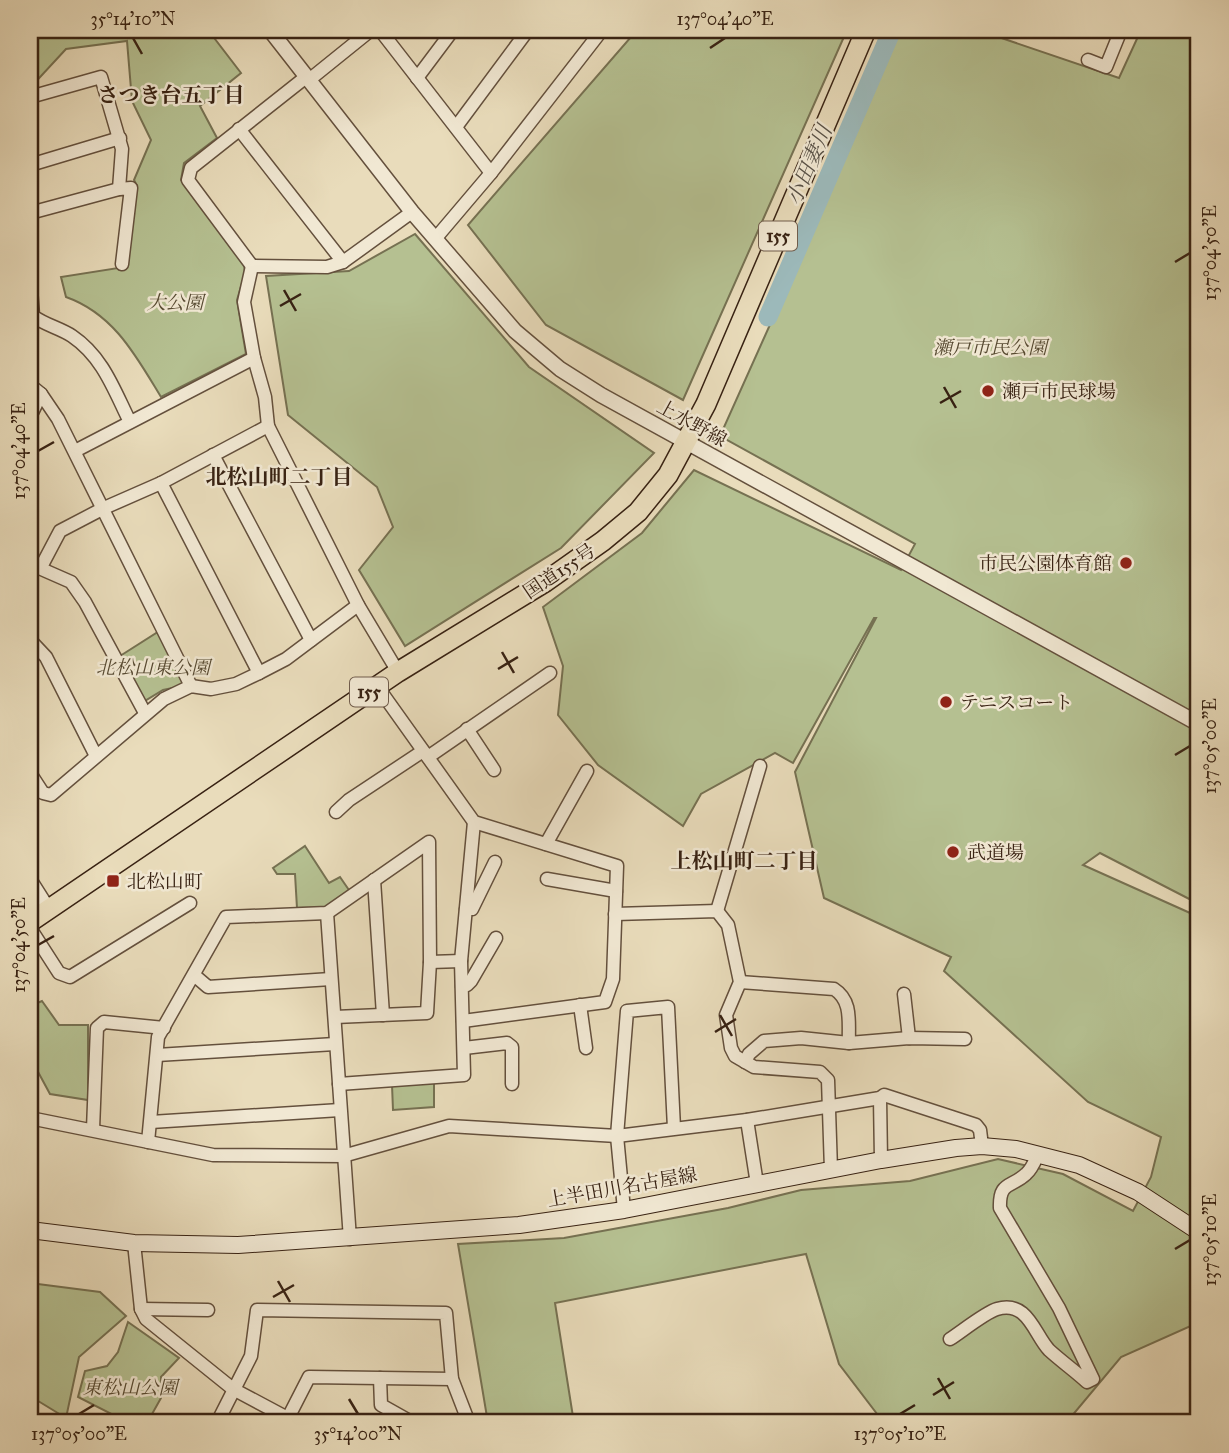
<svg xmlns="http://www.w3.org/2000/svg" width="1229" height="1453" font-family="'IM FELL Great Primer','Noto Serif JP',serif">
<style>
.green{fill:#b5c091;stroke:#767152;stroke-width:2}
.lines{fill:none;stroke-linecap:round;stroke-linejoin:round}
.river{stroke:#9cb9ba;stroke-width:19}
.minor-casing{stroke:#64503d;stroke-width:15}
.tertiary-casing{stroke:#64503d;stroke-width:17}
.secondary-casing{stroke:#382213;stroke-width:18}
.trunk-casing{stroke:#382213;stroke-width:22}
.minor{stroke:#f1e8d3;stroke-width:12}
.tertiary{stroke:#f1e8d3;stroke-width:14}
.secondary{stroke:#f1e8d3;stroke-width:16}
.trunk{stroke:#e9dcbb;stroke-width:19}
.ticks{fill:none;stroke:#382213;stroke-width:2.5}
.poi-dot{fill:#8f2418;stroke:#f1e8d3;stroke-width:2.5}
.labels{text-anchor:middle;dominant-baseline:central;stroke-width:5;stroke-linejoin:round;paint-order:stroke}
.shield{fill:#f1e8d3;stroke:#705d4d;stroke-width:2}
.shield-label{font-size:18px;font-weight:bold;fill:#382213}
.park-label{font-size:19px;font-style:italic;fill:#574a32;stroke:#f1e8d3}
.poi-label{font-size:19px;fill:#382213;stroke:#f1e8d3;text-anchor:start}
.street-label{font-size:19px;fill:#382213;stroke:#f1e8d3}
.neighbourhood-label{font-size:21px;font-weight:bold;fill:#382213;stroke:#f1e8d3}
.water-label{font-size:21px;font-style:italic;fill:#564f45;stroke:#f1e8d3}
.neatline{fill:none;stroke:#382213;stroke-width:2.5}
.ticks-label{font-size:18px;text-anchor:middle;fill:#382213}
</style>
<rect width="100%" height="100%" fill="#e9dcbb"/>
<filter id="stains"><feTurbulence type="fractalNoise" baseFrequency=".00286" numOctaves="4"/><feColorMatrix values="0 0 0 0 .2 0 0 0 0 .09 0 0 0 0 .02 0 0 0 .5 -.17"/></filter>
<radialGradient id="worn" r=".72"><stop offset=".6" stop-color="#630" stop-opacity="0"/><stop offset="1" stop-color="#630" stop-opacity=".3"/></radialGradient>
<!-- green -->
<g class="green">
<path d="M44,30H208L241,73L200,106L217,138L184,163L181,180L244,263L245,273L237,300L246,354L161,397C136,356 114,314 66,297L61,277L125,267L137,186L134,180L151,140L132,101L127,41L66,49L30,88V42Z"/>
<path d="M637,30H847L683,400L546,325L468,225Z"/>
<path d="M883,30H978L1119,78L1141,30H1199V904L1100,853L1083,865L1199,917V1387L1197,1385L1195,1324L1121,1357L1066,1423H884L839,1364L806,1254L555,1303L574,1423H488L458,1244L564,1238L728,1208L801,1190L910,1181L998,1159L1063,1174L1133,1211L1151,1177L1161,1137L1088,1102L944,971L951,957L824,898L795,772L876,618H874L793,763L775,753L701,794L683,826L598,765L558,715L563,666L543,607L642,533L694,470L901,570L915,544L720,436L795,269L827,171Z"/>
<path d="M415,234L529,367L654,453L561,548L405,646L359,570L393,527L377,487L288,415L266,276L349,271Z"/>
<path d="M161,630L186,679L182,686L163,690L143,702L120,656Z"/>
<path d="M305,846L329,883L340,877L351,893L332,907L297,908L295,874H277L273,868Z"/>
<path d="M42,1001L59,1025H88V1100L50,1094L30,1057V1006Z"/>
<path d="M434,1082V1107L393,1110L392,1085Z"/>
<path d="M30,1283L100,1292L126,1316L79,1357L66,1418L30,1396Z"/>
<path d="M128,1322L179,1358L161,1377V1398L147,1423H129L78,1397L85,1371L107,1366L118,1352Z"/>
</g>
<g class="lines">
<!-- river -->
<path class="river" d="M768,317L892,30"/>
<!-- minor casing -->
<g class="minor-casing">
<g id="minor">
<path d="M380,30L491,173"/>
<path d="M1088,60L1106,67L1121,30"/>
<path d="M417,78L453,30"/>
<path d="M309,80L371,30"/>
<path d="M30,97L101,77L122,149L119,189"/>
<path d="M456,127L528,30"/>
<path d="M239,129L343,262"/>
<path d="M30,165L120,138"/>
<path d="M30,213L119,189L131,188L122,264"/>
<path d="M435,239L491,173L602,30"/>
<path d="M252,266L244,302L254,358L265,397L268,426L358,605L398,672"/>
<path d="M252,266L188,180L191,168L306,77"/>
<path d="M252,266L327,267L343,262L412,212"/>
<path d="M30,275L33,316C45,325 60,328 72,336C103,357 114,390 130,422"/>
<path d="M30,385L41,394L58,419L191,686"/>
<path d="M30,417L41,394"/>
<path d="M75,451L254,358"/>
<path d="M213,455L311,640"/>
<path d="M161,483L259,673"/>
<path d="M30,564L71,582L85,602L145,713"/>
<path d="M41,567L60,531L104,508L161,483L268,426"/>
<path d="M30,640L46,657L96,756"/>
<path d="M377,686L474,822L617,866L613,979L605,1002L463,1021"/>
<path d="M467,729L494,770"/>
<path d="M428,757L550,673"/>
<path d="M30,773L43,793L51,795L164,699L191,686L211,689L236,684L259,673L286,659L358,605"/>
<path d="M336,812L349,800L423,751"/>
<path d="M546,844L587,771"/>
<path d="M30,879L49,909"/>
<path d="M547,879L616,891"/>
<path d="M374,880L383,1015"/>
<path d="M466,909H472L495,862"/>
<path d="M717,911L760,766"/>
<path d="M327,913L350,1239"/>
<path d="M615,914L717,911L728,925L740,982L726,1015L731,1048L735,1056L754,1067L820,1072L828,1080L831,1170"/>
<path d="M30,928L59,973L70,977L190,903"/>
<path d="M430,962L461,961"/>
<path d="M194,975L208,987L331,979"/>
<path d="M740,982L834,989C853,1001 848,1023 849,1043"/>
<path d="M462,986L467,985L471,981L496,938"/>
<path d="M904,994L909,1038"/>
<path d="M580,1005L586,1048"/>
<path d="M464,1048L507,1043L512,1047V1084"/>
<path d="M157,1055L335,1044"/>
<path d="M745,1062L749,1054L764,1041L801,1038L849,1043L909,1038L965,1039"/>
<path d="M339,1084L464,1075L461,961L474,822"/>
<path d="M880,1098L881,1160"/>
<path d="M30,1118L213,1155L343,1156L449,1126L617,1136L747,1120L880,1098L884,1095L976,1125L980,1130L982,1146"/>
<path d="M747,1120L757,1184"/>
<path d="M151,1122L340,1110"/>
<path d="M93,1129L97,1028L104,1022L164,1028"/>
<path d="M148,1142L158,1037L226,917L327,913L429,842L430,962L427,1013L335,1017"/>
<path d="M624,1210L617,1136L627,1011L668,1007L674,1128"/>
<path d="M134,1243L141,1309L146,1319L233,1389L297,1423"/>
<path d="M141,1309L208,1310"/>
<path d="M950,1339C961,1332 986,1312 997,1309C1028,1300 1034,1334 1049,1350C1061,1361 1075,1371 1087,1382L1093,1379L1059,1308L1000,1208C999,1181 1011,1188 1026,1174C1032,1169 1035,1161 1038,1154"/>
<path d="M380,1378L381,1405L413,1423"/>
<path d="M288,1418L309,1377L452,1379"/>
<path d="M217,1423L251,1356L257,1310L446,1313L452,1379L469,1423"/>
</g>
</g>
<!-- tertiary casing -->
<g class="tertiary-casing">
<path id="tertiary" d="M270,30L412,212L515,331L560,369L601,395L1199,724"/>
</g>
<!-- secondary casing -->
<g class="secondary-casing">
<path id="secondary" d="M30,1230L134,1243L238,1245L519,1225L624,1210L881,1160L956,1148L982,1146L1016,1149L1079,1165L1138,1192L1199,1232"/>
</g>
<!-- trunk casing -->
<g class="trunk-casing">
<path id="trunk" d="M30,922L398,672L545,582L603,541L638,512L668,475L706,404L866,30"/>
</g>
<!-- minor -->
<use href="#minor" class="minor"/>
<!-- tertiary -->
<use href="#tertiary" class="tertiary"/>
<!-- secondary -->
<use href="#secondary" class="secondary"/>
<!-- trunk -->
<use href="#trunk" class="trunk"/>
</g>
<!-- ticks -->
<path class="ticks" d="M133,38L142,54M710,48L725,38M1175,262L1190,253M284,290L296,311M280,306L301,294M944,387L956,408M940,403L961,391M38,451L54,442M502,652L514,673M498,669L518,657M1175,755L1190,746M38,945L54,936M720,1015L732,1036M715,1032L736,1019M1175,1249L1190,1240M278,1281L290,1302M273,1297L294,1285M938,1378L950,1399M933,1395L954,1382M349,1399L358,1414M79,1414L94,1405M900,1414L915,1405"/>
<!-- markers -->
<g class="poi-dot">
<circle cx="988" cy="391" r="7"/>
<circle cx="1126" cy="563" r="7"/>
<circle cx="946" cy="702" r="7"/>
<circle cx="953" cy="852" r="7"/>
<rect x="106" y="874" width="14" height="14" rx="3.5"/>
</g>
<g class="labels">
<!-- shield labels -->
<g class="shield">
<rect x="759" y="221.5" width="38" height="29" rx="5"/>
<rect x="350" y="677.5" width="38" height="29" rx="5"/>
</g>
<g class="shield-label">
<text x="778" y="236">155</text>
<text x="369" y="692">155</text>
</g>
<!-- park labels -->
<g class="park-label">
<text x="175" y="302">大公園</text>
<text x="990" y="347">瀬戸市民公園</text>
<text x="153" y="667">北松山東公園</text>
<text x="130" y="1387">東松山公園</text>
</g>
<!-- poi labels -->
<g class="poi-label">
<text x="1002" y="391">瀬戸市民球場</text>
<text x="1112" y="563" text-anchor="end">市民公園体育館</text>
<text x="960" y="702">テニスコート</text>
<text x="967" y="852">武道場</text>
<text x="127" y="881">北松山町</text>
</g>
<!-- street labels -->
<g class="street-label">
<text transform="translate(692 423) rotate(29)">上水野線</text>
<text transform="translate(559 571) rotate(-34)">国道155号</text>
<text transform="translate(622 1187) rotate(-10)">上半田川名古屋線</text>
</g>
<!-- neighbourhood labels -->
<g class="neighbourhood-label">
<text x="171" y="95">さつき台五丁目</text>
<text x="279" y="477">北松山町二丁目</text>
<text x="744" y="861">上松山町二丁目</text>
</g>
<!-- water labels -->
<g class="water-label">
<text transform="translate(809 165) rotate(-67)">小田妻川</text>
</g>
</g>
<!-- margin -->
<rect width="1229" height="1453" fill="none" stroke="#e9dcbb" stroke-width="77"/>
<rect x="38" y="38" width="1152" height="1376" class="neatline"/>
<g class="ticks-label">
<text x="133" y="25">35°14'10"N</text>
<text x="725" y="25">137°04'40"E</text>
<text transform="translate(1210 253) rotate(-90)" y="6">137°04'50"E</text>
<text transform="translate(19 451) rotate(-90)" y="6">137°04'40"E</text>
<text transform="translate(1210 746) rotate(-90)" y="6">137°05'00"E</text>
<text transform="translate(19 945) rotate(-90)" y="6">137°04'50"E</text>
<text transform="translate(1210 1240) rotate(-90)" y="6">137°05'10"E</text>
<text x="79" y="1440">137°05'00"E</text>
<text x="358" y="1440">35°14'00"N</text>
<text x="900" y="1440">137°05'10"E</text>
</g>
<rect width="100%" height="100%" filter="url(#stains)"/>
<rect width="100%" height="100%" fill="url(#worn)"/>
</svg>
